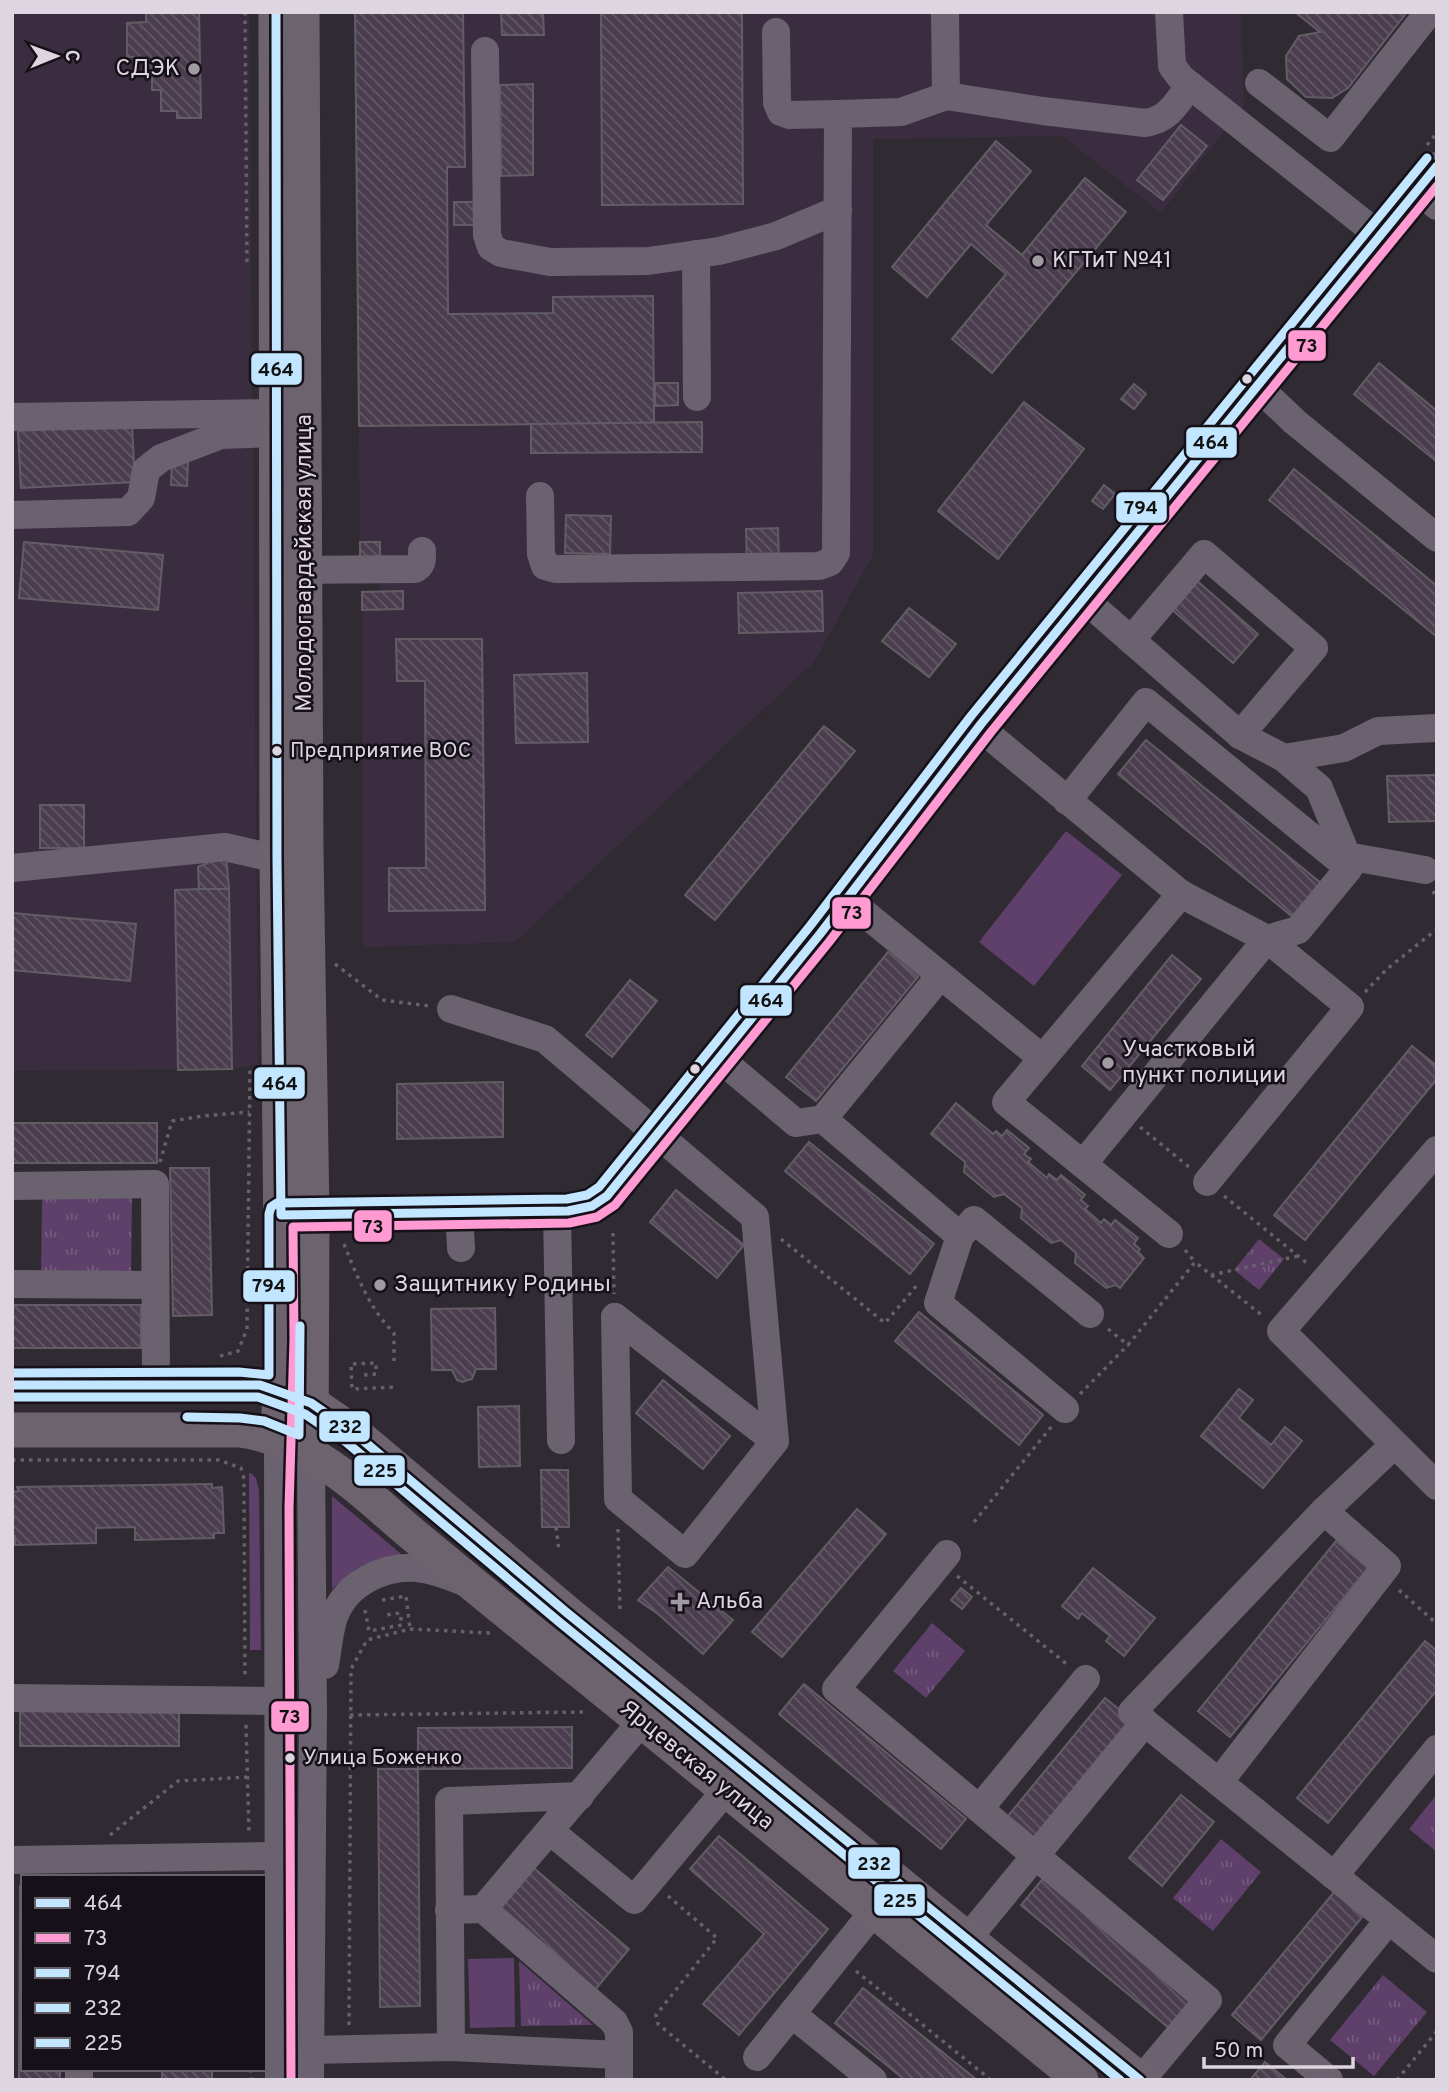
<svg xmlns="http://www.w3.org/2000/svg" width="1449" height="2092" font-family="Overpass,sans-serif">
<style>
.built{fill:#3a2d40}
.green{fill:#5e406a}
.park{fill:url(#park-tufts)}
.building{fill:url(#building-back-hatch);stroke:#625d64;stroke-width:2}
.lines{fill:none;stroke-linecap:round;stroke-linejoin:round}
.path{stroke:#666069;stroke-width:3.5;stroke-dasharray:3.5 5;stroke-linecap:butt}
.minor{stroke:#6a626e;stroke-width:28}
.major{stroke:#6c636f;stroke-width:35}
.bus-1-casing{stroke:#161118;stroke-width:14}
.bus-2-casing{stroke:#161118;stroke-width:14}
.bus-3-casing{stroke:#161118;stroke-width:14}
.bus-4-casing{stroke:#161118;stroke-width:14}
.bus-5-casing{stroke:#161118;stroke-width:14}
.bus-1{stroke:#c2e6ff;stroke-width:9}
.bus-2{stroke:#ff9ad2;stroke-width:9}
.bus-3{stroke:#c2e6ff;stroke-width:9}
.bus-4{stroke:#c2e6ff;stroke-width:9}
.bus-5{stroke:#c2e6ff;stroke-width:9}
.poi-dot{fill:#a09aa3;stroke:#161118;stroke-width:2.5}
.bus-dot{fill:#ddd6e0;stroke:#161118;stroke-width:2.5}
.labels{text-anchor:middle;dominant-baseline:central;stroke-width:5;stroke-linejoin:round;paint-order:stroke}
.bus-label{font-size:21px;fill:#ddd6e0;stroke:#161118;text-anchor:start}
.poi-label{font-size:23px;fill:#ddd6e0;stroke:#161118;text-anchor:start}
.street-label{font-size:23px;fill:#ddd6e0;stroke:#161118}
.line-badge{stroke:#161118;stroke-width:2.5}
.pale-badge-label{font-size:19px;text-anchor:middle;font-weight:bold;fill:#111}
</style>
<defs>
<pattern id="park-tufts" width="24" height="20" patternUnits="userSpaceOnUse" patternTransform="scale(1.75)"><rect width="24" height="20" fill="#5e406a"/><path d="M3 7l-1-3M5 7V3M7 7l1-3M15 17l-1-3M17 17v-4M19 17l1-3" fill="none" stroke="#755b7f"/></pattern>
<pattern id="building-back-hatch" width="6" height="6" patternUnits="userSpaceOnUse" patternTransform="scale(1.75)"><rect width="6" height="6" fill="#4a3d4e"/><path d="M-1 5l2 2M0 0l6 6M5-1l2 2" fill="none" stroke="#645867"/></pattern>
</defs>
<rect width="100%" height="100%" fill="#302a32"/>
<!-- built -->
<g class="built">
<path d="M12,12H249L258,1065L232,1069L12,1071Z"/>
<path d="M355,12H1241L1244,105L1161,213L1062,136L873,139V555L814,662L515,942L363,947L362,592L380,591V561L360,560Z"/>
</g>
<!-- green -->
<g class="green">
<path d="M1066,831L1122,875L1034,986L979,942Z"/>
<path d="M249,1473H251L256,1478L259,1490L261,1650H250Z"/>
<path d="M332,1496L400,1553L401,1555L368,1564L356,1569L332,1589Z"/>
<path d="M514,1958L515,2027L470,2028L468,1959Z"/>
</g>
<!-- park -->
<g class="park">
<path d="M42,1196L132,1197L131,1276L41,1275Z"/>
<path d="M1259,1239L1284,1259L1259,1290L1234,1270Z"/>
<path d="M932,1623L965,1651L926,1698L893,1671Z"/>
<path d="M1437,1794V1852L1409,1829Z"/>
<path d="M1221,1839L1261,1872L1213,1931L1173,1898Z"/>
<path d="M519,1961L593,2025L521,2026Z"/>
<path d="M1383,1975L1427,2012L1374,2076L1330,2040Z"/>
</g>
<!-- building -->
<g class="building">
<path d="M146,12H199L201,118H177V111H161V90H152V74H146L145,57H127V23L146,22Z"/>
<path d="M355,12H463L465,167H447L448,314L553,313V297L653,296L654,423L359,426Z"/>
<path d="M501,12H543L544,35H502Z"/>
<path d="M601,12H742L743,204L602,205Z"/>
<rect x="742" y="12" width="183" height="1"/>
<path d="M1295,12H1407L1348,88L1332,98L1306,97L1287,79L1286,56L1299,36L1320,32Z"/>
<path d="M533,84V175L501,176L500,85Z"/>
<path d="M1181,125L1207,146L1163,200L1137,180Z"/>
<path d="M996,141L1031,171L986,225L1022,255L1085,178L1126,212L992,373L952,339L1006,274L971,244L927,297L892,267Z"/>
<rect x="454" y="202" width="23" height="23"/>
<path d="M1379,363L1437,411V462L1354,394Z"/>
<path d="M655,383H678V405L655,406Z"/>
<path d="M1134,384L1146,394L1134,409L1121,399Z"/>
<path d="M1024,402L1084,449L998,559L938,511Z"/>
<path d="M702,422V452L531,453V424Z"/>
<path d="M132,425L135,482L21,488L18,431Z"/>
<path d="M172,459L188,460L187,486L171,485Z"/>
<path d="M1294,469L1437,586V637L1269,500Z"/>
<path d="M1104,485L1115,494L1103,509L1092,501Z"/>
<path d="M566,515L611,516L610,554L565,553Z"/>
<path d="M778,528L779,564L747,565L746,529Z"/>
<path d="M24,542L163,555L158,610L19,598Z"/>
<path d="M360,542H380V560L360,561Z"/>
<path d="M1196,580L1258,634L1233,663L1171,609Z"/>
<path d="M403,591V609L362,610V592Z"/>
<path d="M822,591L823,631L739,633L738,593Z"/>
<path d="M909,608L956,644L929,677L882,641Z"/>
<path d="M396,639H482L485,910L389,911V868H426L425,681H397Z"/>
<path d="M587,673L588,742L516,743L514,675Z"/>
<path d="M824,726L855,751L715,920L685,895Z"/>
<path d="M1146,740L1322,884L1294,918L1118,774Z"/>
<path d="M1437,775V821L1389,822L1387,776Z"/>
<rect x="40" y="805" width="44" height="43"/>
<path d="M226,855L229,889H199L198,867Z"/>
<path d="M199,889H229L232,1069L178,1070L175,890Z"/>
<path d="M12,913L136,924L130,981L12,970Z"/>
<path d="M888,952L918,977L816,1101L786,1077Z"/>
<path d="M1172,955L1201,979L1110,1090L1082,1066Z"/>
<path d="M630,980L657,1001L612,1057L586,1035Z"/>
<path d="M1412,1046L1437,1066V1079L1305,1240L1274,1215Z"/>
<path d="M503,1082V1137L397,1139V1084Z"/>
<path d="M956,1103L993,1134L996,1131L1002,1136L1007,1130L1029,1148L1024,1154L1031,1159L1028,1162L1047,1178L1049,1174L1057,1180L1061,1175L1085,1195L1081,1200L1088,1206L1085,1209L1101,1223L1104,1219L1111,1225L1115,1220L1138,1238L1134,1244L1140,1249L1138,1252L1144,1258L1120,1288L1116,1285L1106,1288L1075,1263L1076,1253L1061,1240L1051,1243L1021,1218L1022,1208L1004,1194L994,1197L964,1172L965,1162L931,1134Z"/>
<rect x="12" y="1123" width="145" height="40"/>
<path d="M809,1142L934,1244L910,1274L785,1171Z"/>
<path d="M170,1168H209L212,1315L173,1316Z"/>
<path d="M676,1190L744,1245L717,1278L650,1222Z"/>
<rect x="12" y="1305" width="129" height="43"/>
<path d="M495,1308L496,1369H476L472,1379L462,1382L457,1380L452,1370H432L431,1309Z"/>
<path d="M919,1312L1043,1415L1019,1445L895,1341Z"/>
<path d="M663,1380L730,1436L703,1469L636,1413Z"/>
<path d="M1239,1389L1253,1400L1239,1418L1271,1445L1285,1427L1302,1441L1263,1488L1201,1436Z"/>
<path d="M519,1406L520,1466L479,1467L478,1407Z"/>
<path d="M541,1470H568L569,1527H542Z"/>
<path d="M212,1484V1488L222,1487L224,1533H214V1538L135,1540V1527L96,1528V1543L15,1545V1536H12V1492L19,1491L17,1487Z"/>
<path d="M857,1509L886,1534L782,1657L752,1632Z"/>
<path d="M1336,1541L1368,1568L1230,1737L1198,1711Z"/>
<path d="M668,1567L733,1620L703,1654L658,1614L638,1600Z"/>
<path d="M1093,1568L1155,1618L1124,1656L1106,1641L1110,1636L1082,1613L1078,1619L1062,1606Z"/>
<path d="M961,1588L972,1597L962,1609L951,1600Z"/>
<path d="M1425,1641L1437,1651V1690L1328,1823L1297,1798Z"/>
<path d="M804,1684L966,1819L941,1849L779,1714Z"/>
<path d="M1105,1698L1135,1722L1032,1847L1003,1822Z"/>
<rect x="20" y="1708" width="159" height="38"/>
<path d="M572,1727V1768L418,1769V1728Z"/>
<path d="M378,1769H418L420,2006L380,2007Z"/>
<path d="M1181,1795L1214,1822L1162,1886L1129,1858Z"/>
<path d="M719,1836L828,1929L739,2035L703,2004L764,1934L690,1869Z"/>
<path d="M529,1864L629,1949L594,1991L493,1906Z"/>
<path d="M1046,1875L1194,1998L1169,2028L1021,1905Z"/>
<path d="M20,1886H23V2069H60V2080H19Z"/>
<path d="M1335,1891L1364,1915L1261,2040L1232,2015Z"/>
<path d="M863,1988L977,2080H905L835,2023Z"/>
<path d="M1265,2062L1287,2080H1250Z"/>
<rect x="162" y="2069" width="50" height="11"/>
</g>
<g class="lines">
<!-- path -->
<g class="path">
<path d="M245,12L247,265"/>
<path d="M1427,145L1437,133"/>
<path d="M1433,891L1437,899"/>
<path d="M335,964L382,1000L430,1006"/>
<path d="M1365,992L1387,969L1437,929"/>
<path d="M1140,1127L1189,1167"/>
<path d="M160,1162L172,1121L203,1116L249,1112"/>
<path d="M1224,1196L1308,1264"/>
<path d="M613,1233L614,1294"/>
<path d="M781,1239L885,1323L918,1284"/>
<path d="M344,1244C357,1276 369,1308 394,1333V1361"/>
<path d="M1185,1250L1195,1262"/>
<path d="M1211,1275L1298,1256"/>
<path d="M1108,1329L1128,1345L1195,1262L1263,1316"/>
<path d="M220,1356L238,1351L247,1329L250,1067"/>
<path d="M364,1375L376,1374V1363L351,1364L352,1389L396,1387"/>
<path d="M1080,1394L1128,1345"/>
<path d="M12,1460H219L241,1468L244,1479L245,1679"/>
<path d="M974,1522L1052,1426"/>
<path d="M556,1527L559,1550"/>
<path d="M618,1529L620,1614"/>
<path d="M957,1576L1068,1665"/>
<path d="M1399,1590L1437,1624"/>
<path d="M382,1600L406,1596L410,1629"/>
<path d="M365,1610L369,1631L402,1625L400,1613L385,1615"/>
<path d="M350,1715L586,1712"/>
<path d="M246,1725L249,1833"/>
<path d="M110,1835L178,1781L247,1777"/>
<path d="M668,1896L717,1938L656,2015L658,2024L726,2080"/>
<path d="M856,1971L991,2080"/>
<path d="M349,2025L351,1669L367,1640L410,1629L490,1633"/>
<path d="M251,2069L252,2080"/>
<path d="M1397,2080L1437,2031"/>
</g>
<!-- minor -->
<g class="minor">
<path d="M1169,12L1172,66L1181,78L1380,236"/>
<path d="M776,32L777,103L781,112L789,115L838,114"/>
<path d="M485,51L487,235L491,247L501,253L550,262L648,261L719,251L776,236L838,210"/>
<path d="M1259,83L1330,138L1429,12"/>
<path d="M946,96L1043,111L1145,123C1169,120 1177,102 1190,85"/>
<path d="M1418,190L1437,206"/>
<path d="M696,254L697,397"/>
<path d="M1258,387L1295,422L1437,538"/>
<path d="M12,417L277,413"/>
<path d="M540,496L541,554L545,566L556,569L819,566L830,562L836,553L838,114L901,112L946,96L945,12"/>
<path d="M12,515L128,512L141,498L146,470L161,458L221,435L277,433"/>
<path d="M284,570L415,569C423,565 422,559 422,551"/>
<path d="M1084,599L1240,735L1284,758L1319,788L1347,856L1425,870"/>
<path d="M1131,640L1204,554L1314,648L1240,735"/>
<path d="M979,727L1181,894L1267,939L1350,1007L1207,1182"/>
<path d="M1284,758L1344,748L1378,731L1436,728"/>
<path d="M1067,801L1146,702L1349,868L1298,930L1267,939L1083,1164"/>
<path d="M12,868L225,847L277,859"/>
<path d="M847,899L1042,1058"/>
<path d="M451,1009L545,1039L755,1217L775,1441L685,1554L618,1499L615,1317"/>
<path d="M720,1059L796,1123L823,1119L960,1236"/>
<path d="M823,1119L940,976"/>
<path d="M1437,1150L1281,1331L1437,1486"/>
<path d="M12,1186L155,1184L156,1384"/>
<path d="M557,1211L561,1440"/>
<path d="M459,1212L461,1248"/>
<path d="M291,1215L568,1211C589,1209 597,1206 612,1191C691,1093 771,996 849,897C893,840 936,781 981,724C1132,537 1286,353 1437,166"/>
<path d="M1169,1234L1006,1102L1181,894"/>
<path d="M12,1284L155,1285"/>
<path d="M615,1317L775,1441"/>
<path d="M1065,1409L938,1303L960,1236L974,1220L1090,1314"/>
<path d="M278,1438L279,2080"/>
<path d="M1394,1445L1324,1511L1132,1712L1437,1959"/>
<path d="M947,1554L836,1689L1208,2000L1141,2080"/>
<path d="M325,1665C328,1649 329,1631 334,1617C346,1583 383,1566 417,1568C434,1570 450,1576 464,1582"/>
<path d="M12,1698L278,1701"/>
<path d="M1219,1782L1387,1566L1324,1511"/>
<path d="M980,1808L1086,1679"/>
<path d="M550,1831L634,1900L726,1790"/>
<path d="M12,1860L278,1856"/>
<path d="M1334,1876L1437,1749"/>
<path d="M483,1909L614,2022L619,2032V2080"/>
<path d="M449,1910L483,1909L642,1721"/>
<path d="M967,1939L1145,1722"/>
<path d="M792,2014L873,2080"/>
<path d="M451,2047L449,1801L580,1796"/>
<path d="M310,2050L451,2047L619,2055"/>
<path d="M757,2057L874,1911"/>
<path d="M79,2080V2069"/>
<path d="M310,2080L313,1711L311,1453"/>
<path d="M1329,2080L1287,2045L1389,1920"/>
</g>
<!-- major -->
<g class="major">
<path d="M276,12L277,859L282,1339L278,1438"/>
<path d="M302,12L306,849L312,1214L311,1453"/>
<path d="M12,1385L239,1384L260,1385L311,1403L353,1432L566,1612L1140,2080"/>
<path d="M12,1430H240C312,1440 358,1488 411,1533C448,1564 486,1595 523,1625C710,1775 895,1928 1081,2080"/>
</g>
<!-- bus-1 casing -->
<g class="bus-1-casing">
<path id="bus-1" d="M276,12L277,859L281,1215L568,1211L592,1206L607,1196L820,934L981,724L1437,166"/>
</g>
<!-- bus-2 casing -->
<g class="bus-2-casing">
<path id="bus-2" d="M291,2080L289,1508L294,1339L293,1227L569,1223L597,1217L615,1205L829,942L991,732L1437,186"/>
</g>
<!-- bus-3 casing -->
<g class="bus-3-casing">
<g id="bus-3">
<path d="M12,1373L239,1372L269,1375V1214L271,1207L277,1203L567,1199L587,1195L599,1187L810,926L971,716L1427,158"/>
<path d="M187,1417L240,1418L264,1421L299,1435L300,1326"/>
</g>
</g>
<!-- bus-4 casing -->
<g class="bus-4-casing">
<path id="bus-4" d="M12,1385H260L311,1403L353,1432L566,1612L1140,2080"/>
</g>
<!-- bus-5 casing -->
<g class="bus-5-casing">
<path id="bus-5" d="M12,1397H258L305,1414L346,1442L558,1621L1120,2080"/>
</g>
<!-- bus-1 -->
<use href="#bus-1" class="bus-1"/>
<!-- bus-2 -->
<use href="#bus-2" class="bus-2"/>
<!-- bus-3 -->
<use href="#bus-3" class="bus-3"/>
<!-- bus-4 -->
<use href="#bus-4" class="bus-4"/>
<!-- bus-5 -->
<use href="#bus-5" class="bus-5"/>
</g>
<!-- markers -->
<g class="poi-dot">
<circle cx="194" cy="69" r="7"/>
<circle cx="1038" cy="261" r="7"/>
<circle cx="1108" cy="1063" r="7"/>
<circle cx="380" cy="1285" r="7"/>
<path d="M676.5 1591.5h7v7h7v7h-7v7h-7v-7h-7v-7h7z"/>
</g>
<g class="bus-dot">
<circle cx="1247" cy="379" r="6"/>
<circle cx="277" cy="751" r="6"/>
<circle cx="695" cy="1069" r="6"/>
<circle cx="290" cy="1758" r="6"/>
</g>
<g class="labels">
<!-- bus labels -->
<g class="bus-label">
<text x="290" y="751">Предприятие ВОС</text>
<text x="303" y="1758">Улица Боженко</text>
</g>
<!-- poi labels -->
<g class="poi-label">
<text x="180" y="69" text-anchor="end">СДЭК</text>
<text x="1052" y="261">КГТиТ №41</text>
<text x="1122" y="1050">Участковый<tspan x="1122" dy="26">пункт полиции</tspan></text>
<text x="394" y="1285">Защитнику Родины</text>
<text x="696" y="1602">Альба</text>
</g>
<!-- street labels -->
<g class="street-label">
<text transform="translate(305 563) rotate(-90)">Молодогвардейская улица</text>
<text transform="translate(696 1766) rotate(39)">Ярцевская улица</text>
</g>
</g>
<g class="line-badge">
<rect x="1287" y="329" width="40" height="33" rx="7" fill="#ff9ad2"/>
<rect x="250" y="352" width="53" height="34" rx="7" fill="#c2e6ff"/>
<rect x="1185" y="426" width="53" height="33" rx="7" fill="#c2e6ff"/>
<rect x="1115" y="491" width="53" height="33" rx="7" fill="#c2e6ff"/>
<rect x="831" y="896" width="41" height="34" rx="7" fill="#ff9ad2"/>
<rect x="739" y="984" width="54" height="33" rx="7" fill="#c2e6ff"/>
<rect x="253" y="1066" width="53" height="34" rx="7" fill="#c2e6ff"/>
<rect x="353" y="1209" width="40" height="34" rx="7" fill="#ff9ad2"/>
<rect x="242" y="1269" width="54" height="34" rx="7" fill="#c2e6ff"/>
<rect x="318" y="1410" width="53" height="33" rx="7" fill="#c2e6ff"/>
<rect x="353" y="1454" width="53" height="33" rx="7" fill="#c2e6ff"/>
<rect x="270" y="1700" width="40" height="33" rx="7" fill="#ff9ad2"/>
<rect x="847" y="1846" width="54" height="34" rx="7" fill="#c2e6ff"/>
<rect x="873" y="1883" width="53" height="34" rx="7" fill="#c2e6ff"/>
</g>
<g class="pale-badge-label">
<text x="1307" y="352">73</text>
<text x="276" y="376">464</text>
<text x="1211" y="449">464</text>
<text x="1141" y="514">794</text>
<text x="852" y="919">73</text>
<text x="766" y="1007">464</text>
<text x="280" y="1090">464</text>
<text x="373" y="1233">73</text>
<text x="269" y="1292">794</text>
<text x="345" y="1433">232</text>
<text x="380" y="1477">225</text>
<text x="290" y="1723">73</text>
<text x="874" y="1870">232</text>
<text x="900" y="1907">225</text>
</g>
<!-- border -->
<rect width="1449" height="2092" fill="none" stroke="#ddd6e0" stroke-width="28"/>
<!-- legend -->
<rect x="21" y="1875" width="245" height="196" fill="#161118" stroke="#666068" stroke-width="2"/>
<rect x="35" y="1898" width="35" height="10" fill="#c2e6ff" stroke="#666068" stroke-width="2"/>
<text x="84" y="1910" font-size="21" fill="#ddd6e0">464</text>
<rect x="35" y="1933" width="35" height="10" fill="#ff9ad2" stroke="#666068" stroke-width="2"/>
<text x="84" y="1945" font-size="21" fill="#ddd6e0">73</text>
<rect x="35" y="1968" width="35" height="10" fill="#c2e6ff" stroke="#666068" stroke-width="2"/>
<text x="84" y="1980" font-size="21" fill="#ddd6e0">794</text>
<rect x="35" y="2003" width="35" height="10" fill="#c2e6ff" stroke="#666068" stroke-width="2"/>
<text x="84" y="2015" font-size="21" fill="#ddd6e0">232</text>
<rect x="35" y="2038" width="35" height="10" fill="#c2e6ff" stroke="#666068" stroke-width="2"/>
<text x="84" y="2050" font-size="21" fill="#ddd6e0">225</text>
<!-- north arrow -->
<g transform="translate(56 56) rotate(89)" stroke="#161118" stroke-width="5" paint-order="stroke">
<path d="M0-5L12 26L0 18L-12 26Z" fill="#ddd6e0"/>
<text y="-10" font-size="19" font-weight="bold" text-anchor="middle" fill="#ddd6e0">С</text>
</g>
<!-- scale -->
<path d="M1204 2057v10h149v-10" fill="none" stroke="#ddd6e0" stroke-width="3.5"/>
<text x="1214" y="2057" font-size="21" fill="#ddd6e0" stroke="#161118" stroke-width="5" paint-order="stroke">50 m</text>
</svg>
